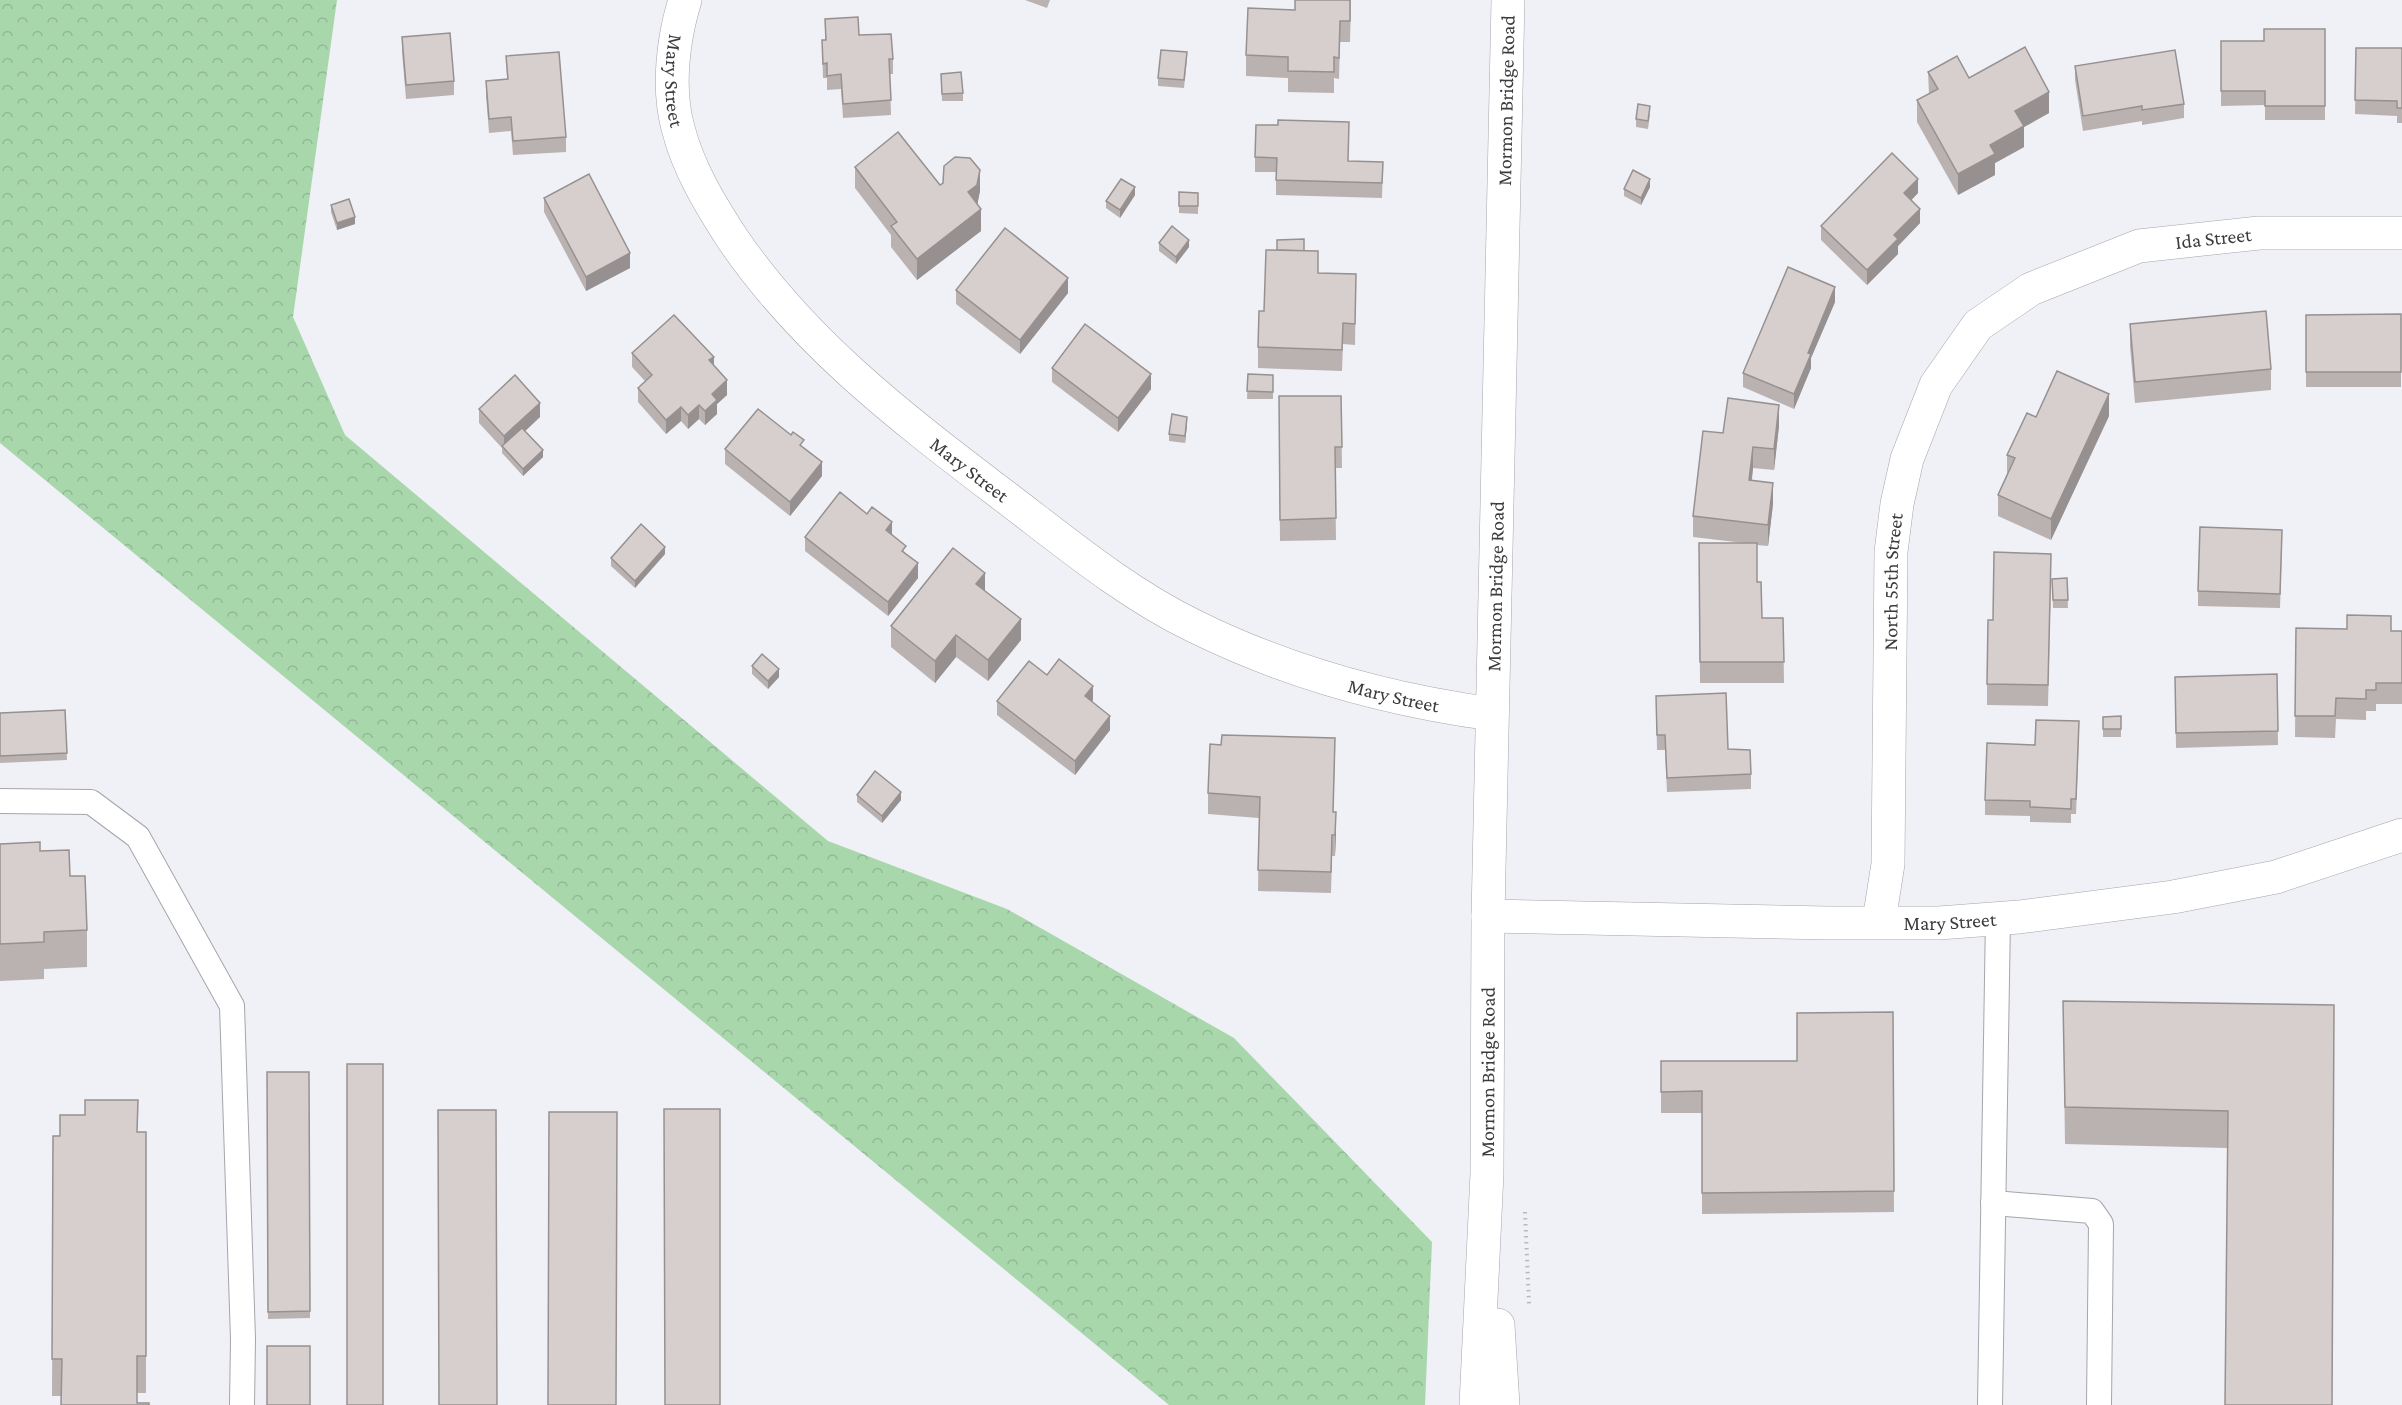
<svg xmlns="http://www.w3.org/2000/svg" width="2402" height="1405" font-family="'Crimson Pro',serif">
<style>
.forest{fill:url(#forest-crowns)}
.lines{fill:none;stroke-linecap:round;stroke-linejoin:round}
.service-casing{stroke:#a5a5ab;stroke-width:26}
.minor-casing{stroke:#a5a5ab;stroke-width:34}
.secondary-casing{stroke:#a5a5ab;stroke-width:34}
.path{stroke:#b8b8bd;stroke-width:4;stroke-dasharray:1.5 4.5;stroke-linecap:butt}
.service{stroke:#fff;stroke-width:24}
.minor{stroke:#fff;stroke-width:33}
.secondary{stroke:#fff;stroke-width:33}
.wall{fill:#b9b2b1}
.shaded-wall{fill:#969190}
.building{fill:#d7cfce;stroke:#969190;stroke-width:1.5}
.labels{text-anchor:middle;dominant-baseline:central;stroke-width:4.5;stroke-linejoin:round;paint-order:stroke}
.street-label{font-size:20px;fill:#3c3c3f;stroke:#fff}
</style>
<defs>
<pattern id="forest-crowns" width="20" height="18" patternUnits="userSpaceOnUse" patternTransform="scale(1.5)"><rect width="20" height="18" fill="#a9d7ac"/><path d="M2 6a3 3 0 1 1 6 0M12 15a3 3 0 1 1 6 0" fill="none" stroke="#92b995"/></pattern>
</defs>
<rect width="100%" height="100%" fill="#f0f0f7"/>
<!-- forest -->
<path class="forest" d="M0,0H337L293,317L345,435L828,841L1007,909L1234,1038L1432,1242L1425,1405H1169L0,443Z"/>
<g class="lines">
<!-- service casing -->
<g class="service-casing">
<g id="service">
<path d="M0,801L91,802L138,837L232,1006L243,1339L242,1405"/>
<path d="M1993,1203L2092,1211L2101,1224L2099,1405"/>
<path d="M1990,1405L1998,918"/>
</g>
</g>
<!-- minor casing -->
<g class="minor-casing">
<g id="minor">
<path id="s1" d="M685,0C673,39 667,88 678,128C688,168 710,204 732,238C802,341 898,415 995,489C1059,537 1122,591 1194,626C1287,672 1389,700 1492,714"/>
<path id="s2" d="M1488,916L1828,923H1939L2019,917L2173,897L2276,877L2402,835"/>
<path id="s3" d="M1879,921L1888,864L1891,552L1897,504L1907,459L1936,385L1978,325L2031,289L2139,246L2259,233H2402"/>
</g>
</g>
<!-- secondary casing -->
<g class="secondary-casing">
<g id="secondary">
<path d="M1498,1325L1503,1405"/>
<path id="s4" d="M1476,1405L1487,1173L1488,916L1508,0"/>
</g>
</g>
<!-- path -->
<path class="path" d="M1525,1212L1529,1304"/>
<!-- service -->
<use href="#service" class="service"/>
<!-- minor -->
<use href="#minor" class="minor"/>
<!-- secondary -->
<use href="#secondary" class="secondary"/>
</g>
<!-- wall -->
<g class="wall">
<path d="M1025,0H1050L1047,8Z"/>
<path d="M1351,0L1350,42H1340L1339,79L1334,78V93L1288,92V78L1246,76V55L1295,10Z"/>
<path d="M825,19L859,35L893,59V74H890L891,115L843,118L841,89L827,90V78H823L822,40H825Z"/>
<path d="M2325,29V120H2265V105L2221,106V41H2264Z"/>
<path d="M402,37L454,81V95L406,99L402,52Z"/>
<path d="M2356,48H2402V123H2397V116L2355,114Z"/>
<path d="M506,56L566,137V152L513,155L511,131L489,133L486,95V81L507,79Z"/>
<path d="M1187,59L1184,88L1158,86V78Z"/>
<path d="M2075,66L2184,104V118L2142,125V121L2083,131L2075,80Z"/>
<path d="M1928,72L2049,113L2024,127V147L1995,163V175L1958,195L1917,122V100L1929,94Z"/>
<path d="M941,74L963,93V101H942Z"/>
<path d="M1650,114L1648,129L1636,127V119Z"/>
<path d="M1349,137L1348,161L1383,162L1382,198L1276,195V172H1255V157Z"/>
<path d="M855,167L940,185L980,191L977,205L981,231L917,280L891,247V235L855,188Z"/>
<path d="M1650,187L1641,205L1624,196V189Z"/>
<path d="M1179,192L1198,193V214L1179,213Z"/>
<path d="M1918,193L1911,200L1920,223L1898,246V254L1867,285L1821,240V226Z"/>
<path d="M1135,195L1120,218L1106,208V201Z"/>
<path d="M544,198L630,268L586,291L544,212Z"/>
<path d="M331,205L355,224L337,230L331,212Z"/>
<path d="M1159,243L1189,247L1176,264L1159,251Z"/>
<path d="M1304,251L1318,273L1356,274L1355,345L1343,344L1342,371L1258,368V347L1264,311Z"/>
<path d="M956,290L1068,293L1020,354L956,304Z"/>
<path d="M1835,302L1811,358V368L1794,409L1743,387V373Z"/>
<path d="M2401,314V387H2306V315Z"/>
<path d="M2130,324L2271,369V390L2135,403L2130,346Z"/>
<path d="M632,353L714,366L727,395L717,404V414L705,425L699,419L688,429L681,421L666,434L638,402V388L645,381L632,367Z"/>
<path d="M1052,368L1151,389L1118,432L1052,382Z"/>
<path d="M1248,374L1273,375V399H1247Z"/>
<path d="M1279,396H1341L1342,468H1335L1336,540L1280,541Z"/>
<path d="M479,409L540,417L525,431L543,457L523,476L502,453V448L479,423Z"/>
<path d="M2109,416L2051,540L1998,516V495L2007,474V455L2036,417Z"/>
<path d="M1187,424L1185,443L1169,441V434Z"/>
<path d="M1779,426L1774,470L1753,468L1752,480L1773,504L1768,546L1757,545V582L1762,618H1783L1784,683H1700L1699,543H1744L1693,537V516L1723,433Z"/>
<path d="M804,447L822,476L790,516L725,464V449Z"/>
<path d="M892,534L906,554L918,578L888,616L805,551V537Z"/>
<path d="M2282,545L2280,608L2198,606V591Z"/>
<path d="M665,554L635,588L611,566V558Z"/>
<path d="M2051,575L2048,706L1987,705V684Z"/>
<path d="M2067,578L2068,608H2053L2052,579Z"/>
<path d="M985,591L1021,640L988,681L956,657L935,683L891,647V626Z"/>
<path d="M2296,628L2402,631V704H2376V711H2366V720L2336,719L2335,738L2295,737Z"/>
<path d="M752,666L779,677L768,689L752,674Z"/>
<path d="M2277,674L2278,745L2176,748L2175,677Z"/>
<path d="M1047,675L1093,700L1092,702L1110,730L1075,775L997,715V701Z"/>
<path d="M1656,696L1728,749L1751,774V789L1667,792L1665,750H1657Z"/>
<path d="M65,710L67,760L0,763V713Z"/>
<path d="M2121,716V737H2103V717Z"/>
<path d="M2079,736L2076,814H2071V823L2030,822V816L1985,815V800L2035,745Z"/>
<path d="M1335,759L1333,812L1336,834L1335,856H1332L1331,893L1258,891L1259,818L1208,814V793Z"/>
<path d="M857,795L901,800L882,823L857,802Z"/>
<path d="M0,844L40,851L70,876L87,930V967L44,969V979L0,981Z"/>
<path d="M2063,1001L2334,1005L2227,1148L2065,1144Z"/>
<path d="M1893,1012L1894,1212L1702,1214V1113H1661V1061H1797Z"/>
<path d="M267,1072H309L310,1318L268,1319Z"/>
<path d="M138,1132L146,1169V1393H137V1403L149,1405L61,1396H52L53,1136Z"/>
</g>
<!-- shaded-wall -->
<g class="shaded-wall">
<path d="M2049,92V113L2024,127V147L1995,163V175L1958,195V174L1990,145L2015,111Z"/>
<path d="M980,170V191L977,206L968,192Z"/>
<path d="M1650,179V187L1641,205V198Z"/>
<path d="M1918,179V193L1904,208V193Z"/>
<path d="M1135,187V195L1120,218V210Z"/>
<path d="M981,209V231L917,280V259Z"/>
<path d="M1920,209V223L1898,246V254L1867,285V270L1894,235Z"/>
<path d="M355,217V224L337,230V223Z"/>
<path d="M1189,240V247L1176,264V257Z"/>
<path d="M630,253V268L586,291V277Z"/>
<path d="M1068,278V293L1020,354V340Z"/>
<path d="M1835,287V302L1811,358V368L1794,409V394L1808,353Z"/>
<path d="M714,357V371L709,360Z"/>
<path d="M1151,374V389L1118,432V418Z"/>
<path d="M727,380V395L717,404V414L705,425V411L712,394Z"/>
<path d="M2109,394V416L2051,540V519Z"/>
<path d="M540,403V417L505,450L504,449V436Z"/>
<path d="M699,405V419L688,429V415Z"/>
<path d="M1779,405V426L1774,470V449Z"/>
<path d="M681,407V421L666,434V420Z"/>
<path d="M1187,417V424L1185,443V436Z"/>
<path d="M1753,447V468L1749,501V480Z"/>
<path d="M543,450V457L523,476V469Z"/>
<path d="M822,462V476L790,516V502Z"/>
<path d="M1773,483V504L1768,546V525Z"/>
<path d="M892,522V537L886,530Z"/>
<path d="M665,547V554L635,588V581Z"/>
<path d="M918,563V578L888,616V602Z"/>
<path d="M985,573V594L976,584Z"/>
<path d="M1021,619V640L988,681V660Z"/>
<path d="M956,635V657L935,683V661Z"/>
<path d="M779,669V677L768,689V681Z"/>
<path d="M1093,686V700L1085,711V696Z"/>
<path d="M1110,716V730L1075,775V761Z"/>
<path d="M901,792V800L882,823V816Z"/>
<path d="M1336,812V834L1335,856V835Z"/>
</g>
<!-- building -->
<g class="building">
<path d="M1295,0H1350V21H1340L1339,58L1334,57V72L1288,71V57L1246,55L1248,8L1295,10Z"/>
<path d="M858,17L859,35L891,34L893,59H889L891,100L843,104L841,74L827,76V63L823,64L822,40H826L825,19Z"/>
<path d="M2264,29H2325V106H2265V91H2221V41H2264Z"/>
<path d="M450,33L454,81L406,85L402,37Z"/>
<path d="M2025,47L2049,92L2015,111L2024,126L1990,145L1995,154L1958,174L1917,100L1938,89L1928,72L1957,56L1969,78Z"/>
<path d="M2356,48H2402V108H2397V101L2355,100Z"/>
<path d="M1161,50L1187,52L1184,80L1158,78Z"/>
<path d="M2175,50L2184,104L2142,110V106L2083,116L2075,66Z"/>
<path d="M559,52L566,137L513,141L511,117L489,119L486,81L508,79L506,56Z"/>
<path d="M961,72L963,93L942,94L941,74Z"/>
<path d="M1638,104L1650,106L1648,121L1636,119Z"/>
<path d="M1278,120L1349,122L1348,161L1383,162L1382,183L1276,180L1277,158L1255,157L1256,125H1278Z"/>
<path d="M898,132L940,185L943,183L944,166L955,157L970,158L980,170L977,185L968,192L981,209L917,259L891,226L897,222L855,167Z"/>
<path d="M1892,153L1918,179L1904,193L1920,209L1894,235L1898,239L1867,270L1821,226Z"/>
<path d="M1633,170L1650,179L1641,198L1624,189Z"/>
<path d="M589,174L630,253L586,277L544,198Z"/>
<path d="M1121,179L1135,187L1120,210L1106,201Z"/>
<path d="M1179,192L1198,193V206H1179Z"/>
<path d="M349,199L355,217L337,223L331,205Z"/>
<path d="M1172,226L1189,240L1176,257L1159,243Z"/>
<path d="M1005,228L1068,278L1020,340L956,290Z"/>
<path d="M1304,239V251L1277,250V240Z"/>
<path d="M1266,250L1318,251V273L1356,274L1355,324L1343,323L1342,350L1258,347L1259,311H1264Z"/>
<path d="M1788,267L1835,287L1808,353L1811,354L1794,394L1743,373Z"/>
<path d="M2266,311L2271,369L2135,382L2130,324Z"/>
<path d="M2401,314V372H2306V315Z"/>
<path d="M674,315L714,357L709,360L727,380L712,394L717,400L705,411L699,405L688,415L681,407L666,420L638,388L652,375L632,353Z"/>
<path d="M1085,324L1151,374L1118,418L1052,368Z"/>
<path d="M2057,371L2109,394L2051,519L1998,495L2015,458L2007,455L2027,413L2036,417Z"/>
<path d="M1248,374L1273,375V392L1247,391Z"/>
<path d="M515,375L540,403L504,436L479,409Z"/>
<path d="M1279,396H1341L1342,447H1335L1336,518L1280,520Z"/>
<path d="M1728,398L1779,405L1774,449L1753,447L1749,480L1773,483L1768,525L1693,516L1703,431L1723,433Z"/>
<path d="M758,409L791,435L793,432L804,440L800,445L822,462L790,502L725,449Z"/>
<path d="M1172,414L1187,417L1185,436L1169,434Z"/>
<path d="M522,428L543,450L523,469L502,446Z"/>
<path d="M840,492L867,514L872,507L892,522L886,530L906,546L902,551L918,563L888,602L805,537Z"/>
<path d="M641,524L665,547L635,581L611,558Z"/>
<path d="M2200,527L2282,530L2280,594L2198,591Z"/>
<path d="M1699,543H1757V582H1761L1762,618H1783L1784,662H1700Z"/>
<path d="M953,548L985,573L976,584L1021,619L988,660L956,635L935,661L891,626Z"/>
<path d="M1994,552L2051,554L2048,685L1987,684L1988,620H1993Z"/>
<path d="M2067,578L2068,600H2053L2052,579Z"/>
<path d="M2347,615L2391,616V631H2402V683H2376V690H2366V699L2336,698L2335,716H2295L2296,628L2347,629Z"/>
<path d="M762,654L779,669L768,681L752,666Z"/>
<path d="M1059,659L1093,686L1085,696L1110,716L1075,761L997,701L1029,661L1047,675Z"/>
<path d="M2277,674L2278,731L2176,733L2175,677Z"/>
<path d="M1726,693L1728,749L1750,750L1751,774L1667,778L1665,735H1657L1656,696Z"/>
<path d="M65,710L67,753L0,756V713Z"/>
<path d="M2121,716V729H2103V717Z"/>
<path d="M2036,720L2079,721L2076,799H2071V809L2030,807V801L1985,800L1987,743L2035,745Z"/>
<path d="M1222,735L1335,738L1333,812H1336L1335,835H1332L1331,872L1258,870L1260,797L1208,793L1210,744L1221,745Z"/>
<path d="M875,771L901,792L882,816L857,795Z"/>
<path d="M40,842V851L69,850L70,876H85L87,930L44,932V942L0,944V844Z"/>
<path d="M2063,1001L2334,1005L2332,1405H2225L2228,1111L2065,1107Z"/>
<path d="M1893,1012L1894,1191L1702,1193V1091L1661,1092V1061H1797V1013Z"/>
<rect x="347" y="1064" width="36" height="341"/>
<path d="M267,1072H309L310,1311L268,1312Z"/>
<path d="M85,1100H138L137,1132H146V1356H137V1403H149V1405H61L62,1359H52L53,1136H60V1115H85Z"/>
<path d="M664,1109H720V1405H665Z"/>
<path d="M438,1110H496L497,1405H439Z"/>
<path d="M549,1112H617L616,1405H548Z"/>
<rect x="267" y="1346" width="43" height="59"/>
</g>
<g class="labels">
<!-- street labels -->
<g class="street-label">
<text stroke="none"><textPath href="#s1" startOffset="82">Mary Street</textPath></text>
<text stroke="none"><textPath href="#s4" startOffset="1305">Mormon Bridge Road</textPath></text>
<text stroke="none"><textPath href="#s3" startOffset="872">Ida Street</textPath></text>
<text stroke="none"><textPath href="#s1" startOffset="586">Mary Street</textPath></text>
<text stroke="none"><textPath href="#s3" startOffset="340">North 55th Street</textPath></text>
<text stroke="none"><textPath href="#s4" startOffset="819">Mormon Bridge Road</textPath></text>
<text stroke="none"><textPath href="#s1" startOffset="1072">Mary Street</textPath></text>
<text stroke="none"><textPath href="#s2" startOffset="462">Mary Street</textPath></text>
<text stroke="none"><textPath href="#s4" startOffset="333">Mormon Bridge Road</textPath></text>
</g>
</g>
</svg>
